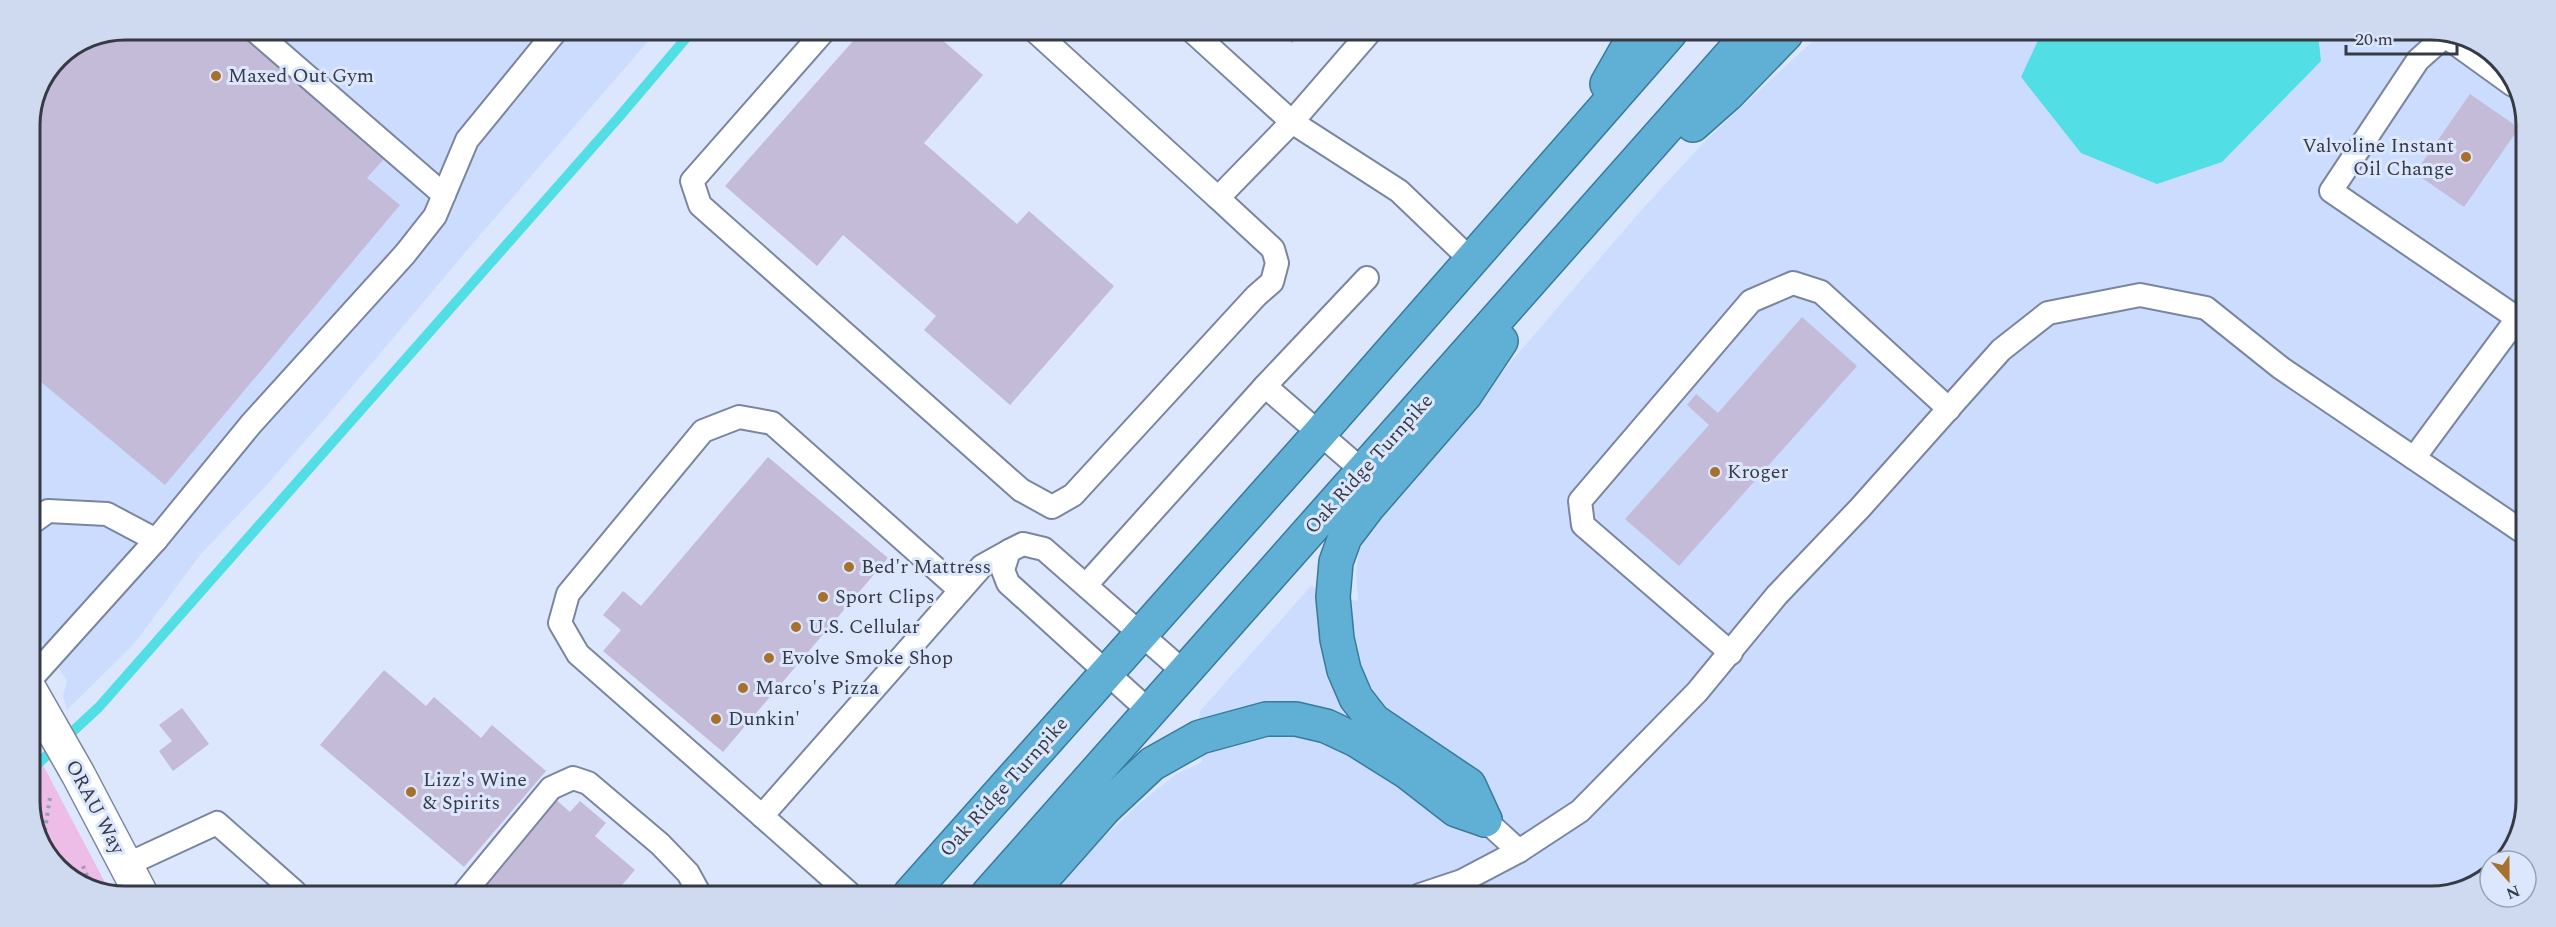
<svg xmlns="http://www.w3.org/2000/svg" width="2556" height="927" font-family="Spectral,serif">
<style>
.built{fill:#cbdcff}
.green{fill:#edbce7}
.water{fill:#52dee5}
.lines{fill:none;stroke-linecap:round;stroke-linejoin:round}
.stream{stroke:#52dee5;stroke-width:10}
.building{fill:#c3bbd8}
.service-casing{stroke:#7a86a0;stroke-width:26}
.tertiary-casing{stroke:#7a86a0;stroke-width:36}
.trunk-casing{stroke:#387a9c;stroke-width:36}
.path{stroke:#98a0b3;stroke-width:4;stroke-dasharray:3 4.5;stroke-linecap:butt}
.service{stroke:#fff;stroke-width:22}
.tertiary{stroke:#fff;stroke-width:33}
.trunk{stroke:#60b0d6;stroke-width:33}
.poi-dot{fill:#a7702c;stroke:#dce7fe;stroke-width:2}
.labels{text-anchor:middle;dominant-baseline:central;stroke-width:6;stroke-linejoin:round;paint-order:stroke}
.poi-label{font-size:20px;fill:#353a45;stroke:#dce7fe;text-anchor:start}
.street-label{font-size:20px;fill:#353a45;stroke:#dce7fe}
.rim{fill:none;stroke:#353a45;stroke-width:3}
</style>
<rect width="100%" height="100%" fill="#dce7fe"/>
<!-- built -->
<g class="built">
<path d="M125,30L657,31L480,235L340,401L263,489L200,555L134,644L67,710L63,696L67,681L34,629L30,628V119L58,58Z"/>
<path d="M1820,34L2461,35L2506,67L2526,119L2521,832L2500,861H2490L2489,878L2431,897L1052,894L1097,844L1140,803L1175,775L1202,762L1199,719L1200,711L1311,586L1333,597L1358,601L1356,574L1359,551L1381,513L1638,214L1703,143Z"/>
</g>
<!-- green -->
<path class="green" d="M30,743L34,748L110,892H95L50,860L30,808Z"/>
<!-- water -->
<path class="water" d="M2041,34L2318,35L2321,61L2222,162L2157,184L2081,153L2021,77Z"/>
<g class="lines">
<!-- stream -->
<path class="stream" d="M30,771L99,707L619,117L692,31"/>
</g>
<!-- building -->
<g class="building">
<path d="M125,30H244L390,152L367,178L400,205L165,485L35,377L30,382V119L58,58Z"/>
<path d="M861,32H933L983,75L924,143L1017,224L1029,211L1114,286L1010,405L924,330L936,316L843,235L817,266L725,186Z"/>
<path d="M1280,32H1301L1292,43Z"/>
<path d="M2470,94L2519,128L2464,207L2415,173Z"/>
<path d="M1802,317L1857,366L1679,566L1625,519L1709,425L1687,405L1696,394L1718,413Z"/>
<path d="M768,457L888,558L723,752L603,651L621,630L603,615L623,591L641,606Z"/>
<path d="M384,670L426,706L434,697L481,738L492,725L546,771L464,867L320,745Z"/>
<path d="M182,708L209,744L173,771L159,751L172,741L159,725Z"/>
<path d="M554,798L570,812L580,801L606,823L595,836L635,870L615,893H473Z"/>
</g>
<g class="lines">
<!-- service casing -->
<g class="service-casing">
<g id="service">
<path d="M254,30L444,195"/>
<path d="M824,31L692,181L700,205L1021,490L1052,507L1073,495L1256,296L1272,282L1277,263L1273,249L1218,198L1292,122L1369,33"/>
<path d="M1036,32L1218,198"/>
<path d="M1193,32L1292,122L1399,191L1471,260"/>
<path d="M2513,85L2445,36L2418,60L2331,191L2517,318"/>
<path d="M1265,386L1367,278"/>
<path d="M2414,458L2525,308"/>
<path d="M30,524L48,511L107,514L156,540"/>
<path d="M1086,585L1265,386L1363,471"/>
<path d="M1731,653L1583,525L1580,501L1751,301L1793,283L1821,292L1949,409"/>
<path d="M30,680L156,540L251,424L405,254L435,216L467,140L556,31"/>
<path d="M1149,711L1008,583L1003,570L1009,551L1023,544L1044,549L1184,672"/>
<path d="M762,816L578,654L560,623L568,594L703,431L739,417L772,423L960,590"/>
<path d="M1485,820L1519,851"/>
<path d="M126,865L217,823L295,892"/>
<path d="M464,893L551,788L573,778L588,783L660,844L688,873L699,893"/>
<path d="M850,894L762,816L982,566L1009,551"/>
<path d="M1420,895L1462,881L1519,851L1580,811L1697,692L1777,595L1860,508L2001,350L2048,313L2140,295L2206,308L2281,368L2523,532"/>
</g>
</g>
<!-- tertiary casing -->
<g class="tertiary-casing">
<path id="tertiary" d="M30,690L78,774L140,892"/>
</g>
<!-- trunk casing -->
<g class="trunk-casing">
<g id="trunk">
<path d="M1607,84L1636,33"/>
<path d="M1693,125L1728,94L1786,34"/>
<path d="M1485,820L1469,785L1374,721L1356,698L1344,670L1337,639L1333,597L1336,562L1345,537L1367,508L1465,395L1501,341"/>
<path d="M910,894L1319,434L1670,33"/>
<path d="M988,894L1750,33"/>
<path d="M1029,894L1105,808L1152,764L1200,737L1266,719H1296L1326,726L1356,740L1407,772L1456,810L1485,820"/>
</g>
</g>
<!-- path -->
<g class="path">
<path d="M41,837L45,830L50,797"/>
<path d="M83,866L93,891"/>
</g>
<!-- service -->
<use href="#service" class="service"/>
<!-- tertiary -->
<use href="#tertiary" class="tertiary"/>
<!-- trunk -->
<use href="#trunk" class="trunk"/>
</g>
<!-- markers -->
<g class="poi-dot">
<circle cx="216" cy="76" r="6"/>
<circle cx="2466" cy="157" r="6"/>
<circle cx="1715" cy="472" r="6"/>
<circle cx="849" cy="567" r="6"/>
<circle cx="823" cy="597" r="6"/>
<circle cx="796" cy="627" r="6"/>
<circle cx="769" cy="658" r="6"/>
<circle cx="743" cy="688" r="6"/>
<circle cx="716" cy="719" r="6"/>
<circle cx="411" cy="792" r="6"/>
</g>
<g class="labels">
<!-- poi labels -->
<g class="poi-label">
<text x="228" y="76">Maxed Out Gym</text>
<text x="2454" y="146" text-anchor="end">Valvoline Instant<tspan x="2454" dy="23">Oil Change</tspan></text>
<text x="1727" y="472">Kroger</text>
<text x="861" y="567">Bed'r Mattress</text>
<text x="835" y="597">Sport Clips</text>
<text x="808" y="627">U.S. Cellular</text>
<text x="781" y="658">Evolve Smoke Shop</text>
<text x="755" y="688">Marco's Pizza</text>
<text x="728" y="719">Dunkin'</text>
<text x="423" y="780">Lizz's Wine<tspan x="423" dy="23">&amp; Spirits</tspan></text>
</g>
<!-- street labels -->
<g class="street-label">
<text transform="translate(1369 464) rotate(-48)">Oak Ridge Turnpike</text>
<text transform="translate(1004 787) rotate(-48)">Oak Ridge Turnpike</text>
<text transform="translate(95 807) rotate(62)">ORAU Way</text>
</g>
</g>
<!-- crop -->
<path d="M0 0H2556V927H0ZM125 40H2431A85 85 0 0 1 2516 125V801A85 85 0 0 1 2431 886H125A85 85 0 0 1 40 801V125A85 85 0 0 1 125 40Z" fill="#cfd9ef" fill-rule="evenodd"/>
<path class="rim" d="M125 40H2431A85 85 0 0 1 2516 125V801A85 85 0 0 1 2431 886H125A85 85 0 0 1 40 801V125A85 85 0 0 1 125 40Z"/>
<!-- north arrow -->
<g transform="translate(2508 879) rotate(159)"><circle r="28" fill="#dce7fe" stroke="#99a2b4" stroke-width="1.5"/>
<path d="M0-4.5L10 22L0 15L-10 22Z" fill="#a7702c"/>
<text y="-9" font-size="16" font-weight="bold" text-anchor="middle" fill="#353a45">N</text>
</g>
<!-- scale -->
<path d="M2346 45v9h111v-9" fill="none" stroke="#353a45" stroke-width="3"/>
<text x="2355" y="45" font-size="18" fill="#353a45" stroke="#dce7fe" stroke-width="4.5" paint-order="stroke">20 m</text>
</svg>
